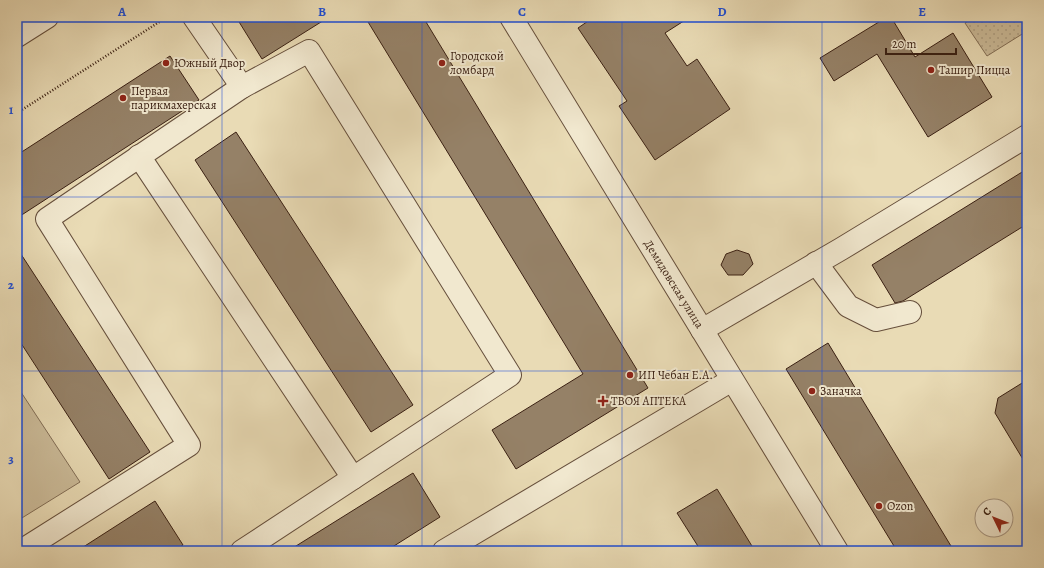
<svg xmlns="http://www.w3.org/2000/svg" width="1044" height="568" font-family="Alegreya,serif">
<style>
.grass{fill:#cbbb99;stroke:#826e56}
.park{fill:url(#park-dots);stroke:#826e56}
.building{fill:#958167;stroke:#3a2013}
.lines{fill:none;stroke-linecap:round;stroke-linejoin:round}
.minor-casing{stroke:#664f3c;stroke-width:24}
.path{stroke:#3a2013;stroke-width:2.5;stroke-dasharray:1 2;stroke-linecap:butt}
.minor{stroke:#f1e8cf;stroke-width:22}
.grid{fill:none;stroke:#1d4ed8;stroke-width:1;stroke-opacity:0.55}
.poi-dot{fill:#8f2418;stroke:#f1e8cf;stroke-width:1.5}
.labels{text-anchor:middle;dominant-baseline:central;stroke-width:4;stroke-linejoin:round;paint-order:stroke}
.poi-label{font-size:12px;fill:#3a2013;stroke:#f1e8cf;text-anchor:start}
.street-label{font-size:12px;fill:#3a2013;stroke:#f1e8cf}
.neatline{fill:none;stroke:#1d4ed8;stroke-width:1.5}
.grid-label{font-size:13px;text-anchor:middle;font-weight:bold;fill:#1d4ed8}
</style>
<defs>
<pattern id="park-dots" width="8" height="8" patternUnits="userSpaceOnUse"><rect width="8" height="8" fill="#cbbb99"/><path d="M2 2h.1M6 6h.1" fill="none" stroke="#afa083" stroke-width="1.8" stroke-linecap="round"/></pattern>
</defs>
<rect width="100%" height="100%" fill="#e9dbb5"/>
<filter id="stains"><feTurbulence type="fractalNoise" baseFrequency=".005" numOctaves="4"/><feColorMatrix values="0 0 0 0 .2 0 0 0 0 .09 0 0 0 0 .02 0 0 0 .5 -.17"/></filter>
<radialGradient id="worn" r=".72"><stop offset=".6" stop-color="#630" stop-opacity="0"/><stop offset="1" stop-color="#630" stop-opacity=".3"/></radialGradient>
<!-- grass -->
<path class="grass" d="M17,386L80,482L17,521Z"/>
<!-- park -->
<path class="park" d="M974,17H1027V31L987,56L965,23Z"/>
<!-- building -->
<g class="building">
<path d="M236,17H329L262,59Z"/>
<path d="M365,17H423L648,388L516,469L492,430L583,374Z"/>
<path d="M594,17H690L665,33L687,66L697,59L730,109L655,160L619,106L627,101L578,28Z"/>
<path d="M887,17H891L915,57L953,33L992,97L928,137L877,54L834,81L820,58Z"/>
<path d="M170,56L199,100L17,218V155Z"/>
<path d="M236,132L413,405L371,432L195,160Z"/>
<path d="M1027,169V224L903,301L895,303L872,265Z"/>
<path d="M17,248L150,452L109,479L17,337Z"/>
<path d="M737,250L749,254L753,264L743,275H728L721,265L726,254Z"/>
<path d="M828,343L954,551H897L786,369Z"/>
<path d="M1027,380V466L995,413L998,398Z"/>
<path d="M413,473L440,517L386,551H288Z"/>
<path d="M717,489L755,551H701L677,513Z"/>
<path d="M155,501L183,545L173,551H77Z"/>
</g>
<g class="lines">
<!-- minor casing -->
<g class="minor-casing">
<g id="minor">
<path d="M194,17L242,87L309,51L510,375L242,551"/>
<path d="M511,17L837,551"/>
<path d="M17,36L47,17"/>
<path d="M139,156L353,478"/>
<path d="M816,263L848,306L876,320L910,312"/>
<path d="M702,330L841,249L1027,136"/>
<path d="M21,551L189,445L47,219L242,87"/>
<path d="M444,551L732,380"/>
</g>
</g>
<!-- path -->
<path class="path" d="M17,113L167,17"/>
<!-- minor -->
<use href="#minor" class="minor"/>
</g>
<!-- grid -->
<path class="grid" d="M222,17V551M422,17V551M622,17V551M822,17V551M17,197H1027M17,371H1027"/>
<!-- markers -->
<g class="poi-dot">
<circle cx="166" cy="63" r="4"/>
<circle cx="442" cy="63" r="4"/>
<circle cx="931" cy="70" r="4"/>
<circle cx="123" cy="98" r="4"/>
<circle cx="630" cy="375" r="4"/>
<circle cx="812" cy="391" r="4"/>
<path d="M601 395h4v4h4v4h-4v4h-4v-4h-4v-4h4z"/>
<circle cx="879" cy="506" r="4"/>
</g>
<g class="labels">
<!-- poi labels -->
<g class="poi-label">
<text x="450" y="56">Городской<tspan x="450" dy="14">ломбард</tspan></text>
<text x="174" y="63">Южный Двор</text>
<text x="939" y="70">Ташир Пицца</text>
<text x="131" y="91">Первая<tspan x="131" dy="14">парикмахерская</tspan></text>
<text x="638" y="375">ИП Чебан Е.А.</text>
<text x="820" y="391">Заначка</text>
<text x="611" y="401">ТВОЯ АПТЕКА</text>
<text x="887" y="506">Ozon</text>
</g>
<!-- street labels -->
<g class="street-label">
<text transform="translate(674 284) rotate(58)">Демидовская улица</text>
</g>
</g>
<!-- margin -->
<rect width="1044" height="568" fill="none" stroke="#e9dbb5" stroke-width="44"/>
<!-- north arrow -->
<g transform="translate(994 518) rotate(313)"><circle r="19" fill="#f1e8cf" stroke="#a89884"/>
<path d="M0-3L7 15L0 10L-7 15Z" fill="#8f2418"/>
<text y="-6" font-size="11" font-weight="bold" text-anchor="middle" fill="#3a2013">С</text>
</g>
<!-- scale -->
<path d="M886 48v6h70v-6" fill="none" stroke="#3a2013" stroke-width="2"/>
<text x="892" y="48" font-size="12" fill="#3a2013" stroke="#f1e8cf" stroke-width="3" paint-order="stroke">20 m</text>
<rect x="22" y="22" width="1000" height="524" class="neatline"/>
<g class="grid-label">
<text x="122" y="16">A</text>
<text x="322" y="16">B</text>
<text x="522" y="16">C</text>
<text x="722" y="16">D</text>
<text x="922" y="16">E</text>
<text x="11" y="114">1</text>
<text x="11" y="289">2</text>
<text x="11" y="463">3</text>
</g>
<rect width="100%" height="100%" filter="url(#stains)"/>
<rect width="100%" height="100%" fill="url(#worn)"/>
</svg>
